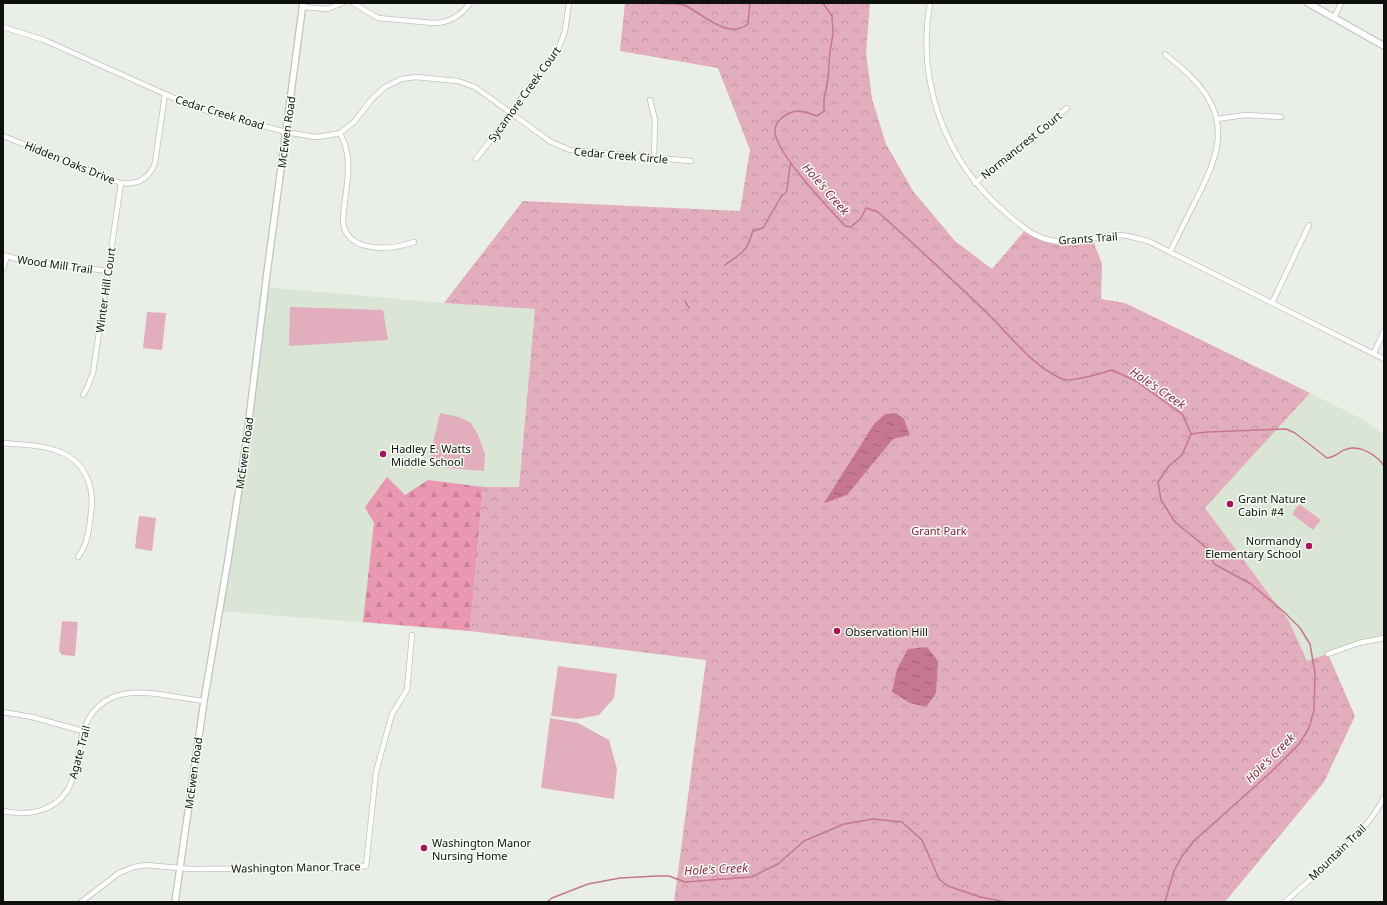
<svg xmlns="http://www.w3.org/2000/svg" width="1387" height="905" font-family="'Noto Sans',sans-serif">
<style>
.built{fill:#dbe5d6}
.green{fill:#e2adbc}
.forest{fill:url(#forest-firs)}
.park{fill:url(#park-crowns)}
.water{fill:url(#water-ripples)}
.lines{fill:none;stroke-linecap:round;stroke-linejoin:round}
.stream{stroke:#c6778f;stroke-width:1.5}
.minor-casing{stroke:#bfc3bc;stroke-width:6}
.tertiary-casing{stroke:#bfc3bc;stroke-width:8}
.secondary-casing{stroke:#bfc3bc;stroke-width:8}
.minor{stroke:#fff;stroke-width:4.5}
.tertiary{stroke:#fff;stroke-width:5.5}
.secondary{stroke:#fff;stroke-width:6}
.poi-dot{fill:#a41457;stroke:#f7fcf4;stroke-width:1.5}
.labels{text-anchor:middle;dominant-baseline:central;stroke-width:3;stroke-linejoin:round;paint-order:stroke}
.street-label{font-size:11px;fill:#0e100d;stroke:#f7fcf4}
.poi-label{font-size:11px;fill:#0e100d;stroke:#f7fcf4;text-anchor:start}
.park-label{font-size:11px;fill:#7f2047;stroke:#f7fcf4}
.water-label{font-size:12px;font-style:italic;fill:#86284d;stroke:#f7fcf4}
</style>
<defs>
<pattern id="forest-firs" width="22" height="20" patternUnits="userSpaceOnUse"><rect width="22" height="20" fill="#ea98b1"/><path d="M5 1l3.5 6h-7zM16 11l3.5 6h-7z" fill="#c88297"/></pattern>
<pattern id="park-crowns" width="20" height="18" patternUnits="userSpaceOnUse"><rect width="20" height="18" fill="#e2adbc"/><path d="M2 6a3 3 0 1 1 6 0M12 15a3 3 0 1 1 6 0" fill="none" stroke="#c194a0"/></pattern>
<pattern id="water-ripples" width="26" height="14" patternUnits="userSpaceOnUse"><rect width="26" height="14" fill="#c6778f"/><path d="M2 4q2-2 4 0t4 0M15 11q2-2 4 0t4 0" fill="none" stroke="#9f6073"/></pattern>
</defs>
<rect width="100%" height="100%" fill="#e9efe7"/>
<!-- built -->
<g class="built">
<path d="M265,287L444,303L535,309L519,488L483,487L470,631L219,611L228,560Z"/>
<path d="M1310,393L1362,419L1384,435V638L1307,661L1289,621L1205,508Z"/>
</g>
<!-- green -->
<g class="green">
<path d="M290,307L383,310L388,340L289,346Z"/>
<path d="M147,312L166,313L162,350L143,348Z"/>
<path d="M440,413L459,417L471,423L479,437L485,454L484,471L434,467L429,460Z"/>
<path d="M1299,504L1321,520L1313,530L1292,514Z"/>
<path d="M139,516L156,518L152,551L135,548Z"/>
<path d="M62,621L78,622L75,656L62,655L59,651Z"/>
<path d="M558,666L617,674L614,698L599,715L578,719L551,716Z"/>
<path d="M550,718L578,723L609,740L617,769L614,799L541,788Z"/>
</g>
<!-- forest -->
<path class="forest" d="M387,477L405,495L428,480L483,487L470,631L363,622L374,523L365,507Z"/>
<!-- park -->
<path class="park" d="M625,3H870L866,52L872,99L886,144L913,191L955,241L992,269L1026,229L1032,234L1059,242L1092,238L1102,264L1101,299L1125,303L1310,393L1205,508L1289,621L1307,661L1328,654L1355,716L1324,782L1225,902H674L706,660L470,631L483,487H519L535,309L444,303L523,201L740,211L750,150L718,68L620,51Z"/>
<!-- water -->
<g class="water">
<path d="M896,413L904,419L910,435L893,439L847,495L824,503L874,424L885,414Z"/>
<path d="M927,647L938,661L936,693L926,707L910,703L892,692L897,669L908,649Z"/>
</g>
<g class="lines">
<!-- stream -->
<g class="stream">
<path d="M658,3C666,4 679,3 686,6C705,15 727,40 748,24L750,3"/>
<path d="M823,3L832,16L833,34L830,51L828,79L824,99V111L817,116C804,111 794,108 783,117C778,121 774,127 775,133C779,157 828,207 845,226L851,227L861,218L866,208L878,212C916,246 954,281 991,317C1013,339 1033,366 1062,379C1071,383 1102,373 1112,370L1136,381L1183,415L1191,434L1182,455L1169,466L1158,482L1161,500L1175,522L1207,548L1214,564L1251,584L1284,612L1300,628L1310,644L1315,673L1314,710L1309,728L1299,744L1271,772L1194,841L1182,856L1174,871L1165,902"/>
<path d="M725,265C733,259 743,254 747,246C750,241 751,236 753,231L763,228L782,195L786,193C789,183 788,173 791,163"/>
<path d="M685,301L689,308"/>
<path d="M1191,434L1207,432L1286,429L1295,433L1327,458C1338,457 1340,450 1347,449C1360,445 1377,455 1384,466"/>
<path d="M547,902L552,898L588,884L620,878L657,876H669L685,882L751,877L778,864L804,841L844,824L873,819L902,822L922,840L939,879L948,886L980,897L1006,902"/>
</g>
<!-- minor casing -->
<g class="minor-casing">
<g id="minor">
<path d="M353,3L378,18L433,23C449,23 461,16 470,3"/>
<path d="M930,3C916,81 945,162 1006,213C1019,224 1032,236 1049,240C1072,246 1096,235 1119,235L1128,236L1148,241L1384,359"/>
<path d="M303,7L327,9L343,3"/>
<path d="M1334,18L1341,3"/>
<path d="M3,27L44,40L183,102L207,111L286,132L315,137L324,136L340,133L354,122L372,99L385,87L401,79L416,77L458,81L475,87L551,142L570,150L691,161"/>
<path d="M1165,54C1179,66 1194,77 1204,92C1231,129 1214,164 1196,200C1187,217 1179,234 1170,252"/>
<path d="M650,100L655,120L654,158"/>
<path d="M1217,119L1246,115L1281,117"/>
<path d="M340,133C356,163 344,190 343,221C346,254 391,250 414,242"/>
<path d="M3,136L121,183C137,185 149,179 155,163L165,94"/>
<path d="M476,159L490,141L559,47L565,31L569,3"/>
<path d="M975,183L1067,108"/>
<path d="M3,255L21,260L108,271"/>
<path d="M3,269L7,256"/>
<path d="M1272,303L1309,225"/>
<path d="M1374,353L1384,331"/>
<path d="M83,395L87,388L93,373L121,183"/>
<path d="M3,443C20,445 39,444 55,450C84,459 95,485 91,513C89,529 88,544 78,557"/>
<path d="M1328,654L1359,643L1384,638"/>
<path d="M3,712L32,717L83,731"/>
<path d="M3,811C31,817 62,810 72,780C78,764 79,747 83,731C104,674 159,696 204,701"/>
<path d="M81,902L119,873L134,867L146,865L190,869L350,868L366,866L376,772L392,714L407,690L412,635"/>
<path d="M1285,902C1320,870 1361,840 1384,798"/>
</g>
</g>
<!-- tertiary casing -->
<g class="tertiary-casing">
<path id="tertiary" d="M175,902L204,701L228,560L246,443L267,273L303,3"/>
</g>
<!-- secondary casing -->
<g class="secondary-casing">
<path id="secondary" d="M1308,3L1384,46"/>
</g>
<!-- minor -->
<use href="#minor" class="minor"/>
<!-- tertiary -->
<use href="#tertiary" class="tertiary"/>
<!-- secondary -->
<use href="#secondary" class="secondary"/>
</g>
<!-- markers -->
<g class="poi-dot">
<circle cx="383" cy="454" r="4"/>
<circle cx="1230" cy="504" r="4"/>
<circle cx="1309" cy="546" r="4"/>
<circle cx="837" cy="631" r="4"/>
<circle cx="424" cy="848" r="4"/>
</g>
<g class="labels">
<!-- street labels -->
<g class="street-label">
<text transform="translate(524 94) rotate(-54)">Sycamore Creek Court</text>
<text transform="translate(220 112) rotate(17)">Cedar Creek Road</text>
<text transform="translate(286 132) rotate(-82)">McEwen Road</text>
<text transform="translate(1021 145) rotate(-39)">Normancrest Court</text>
<text transform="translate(621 155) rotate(5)">Cedar Creek Circle</text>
<text transform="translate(70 162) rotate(22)">Hidden Oaks Drive</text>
<text transform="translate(1088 238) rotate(-4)">Grants Trail</text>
<text transform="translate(55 264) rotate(8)">Wood Mill Trail</text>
<text transform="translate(105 290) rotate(-82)">Winter Hill Court</text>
<text transform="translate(244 453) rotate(-82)">McEwen Road</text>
<text transform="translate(79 752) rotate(-75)">Agate Trail</text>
<text transform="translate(193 773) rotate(-82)">McEwen Road</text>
<text transform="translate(1337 852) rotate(-44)">Mountain Trail</text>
<text transform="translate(296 867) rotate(-1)">Washington Manor Trace</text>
</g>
<!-- poi labels -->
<g class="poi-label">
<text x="391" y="448">Hadley E. Watts<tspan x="391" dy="13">Middle School</tspan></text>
<text x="1238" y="498">Grant Nature<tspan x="1238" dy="13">Cabin #4</tspan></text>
<text x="1301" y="540" text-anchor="end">Normandy<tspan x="1301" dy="13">Elementary School</tspan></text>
<text x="845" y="631">Observation Hill</text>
<text x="432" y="842">Washington Manor<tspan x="432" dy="13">Nursing Home</tspan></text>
</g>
<!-- park labels -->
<g class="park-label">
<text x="939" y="530">Grant Park</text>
</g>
<!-- water labels -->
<g class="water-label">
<text transform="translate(826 189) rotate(49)">Hole's Creek</text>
<text transform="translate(1158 388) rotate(34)">Hole's Creek</text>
<text transform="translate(1270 758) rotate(-45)">Hole's Creek</text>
<text transform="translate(716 869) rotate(-3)">Hole's Creek</text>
</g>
</g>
<!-- border -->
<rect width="1387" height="905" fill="none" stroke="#0e100d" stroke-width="8"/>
</svg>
